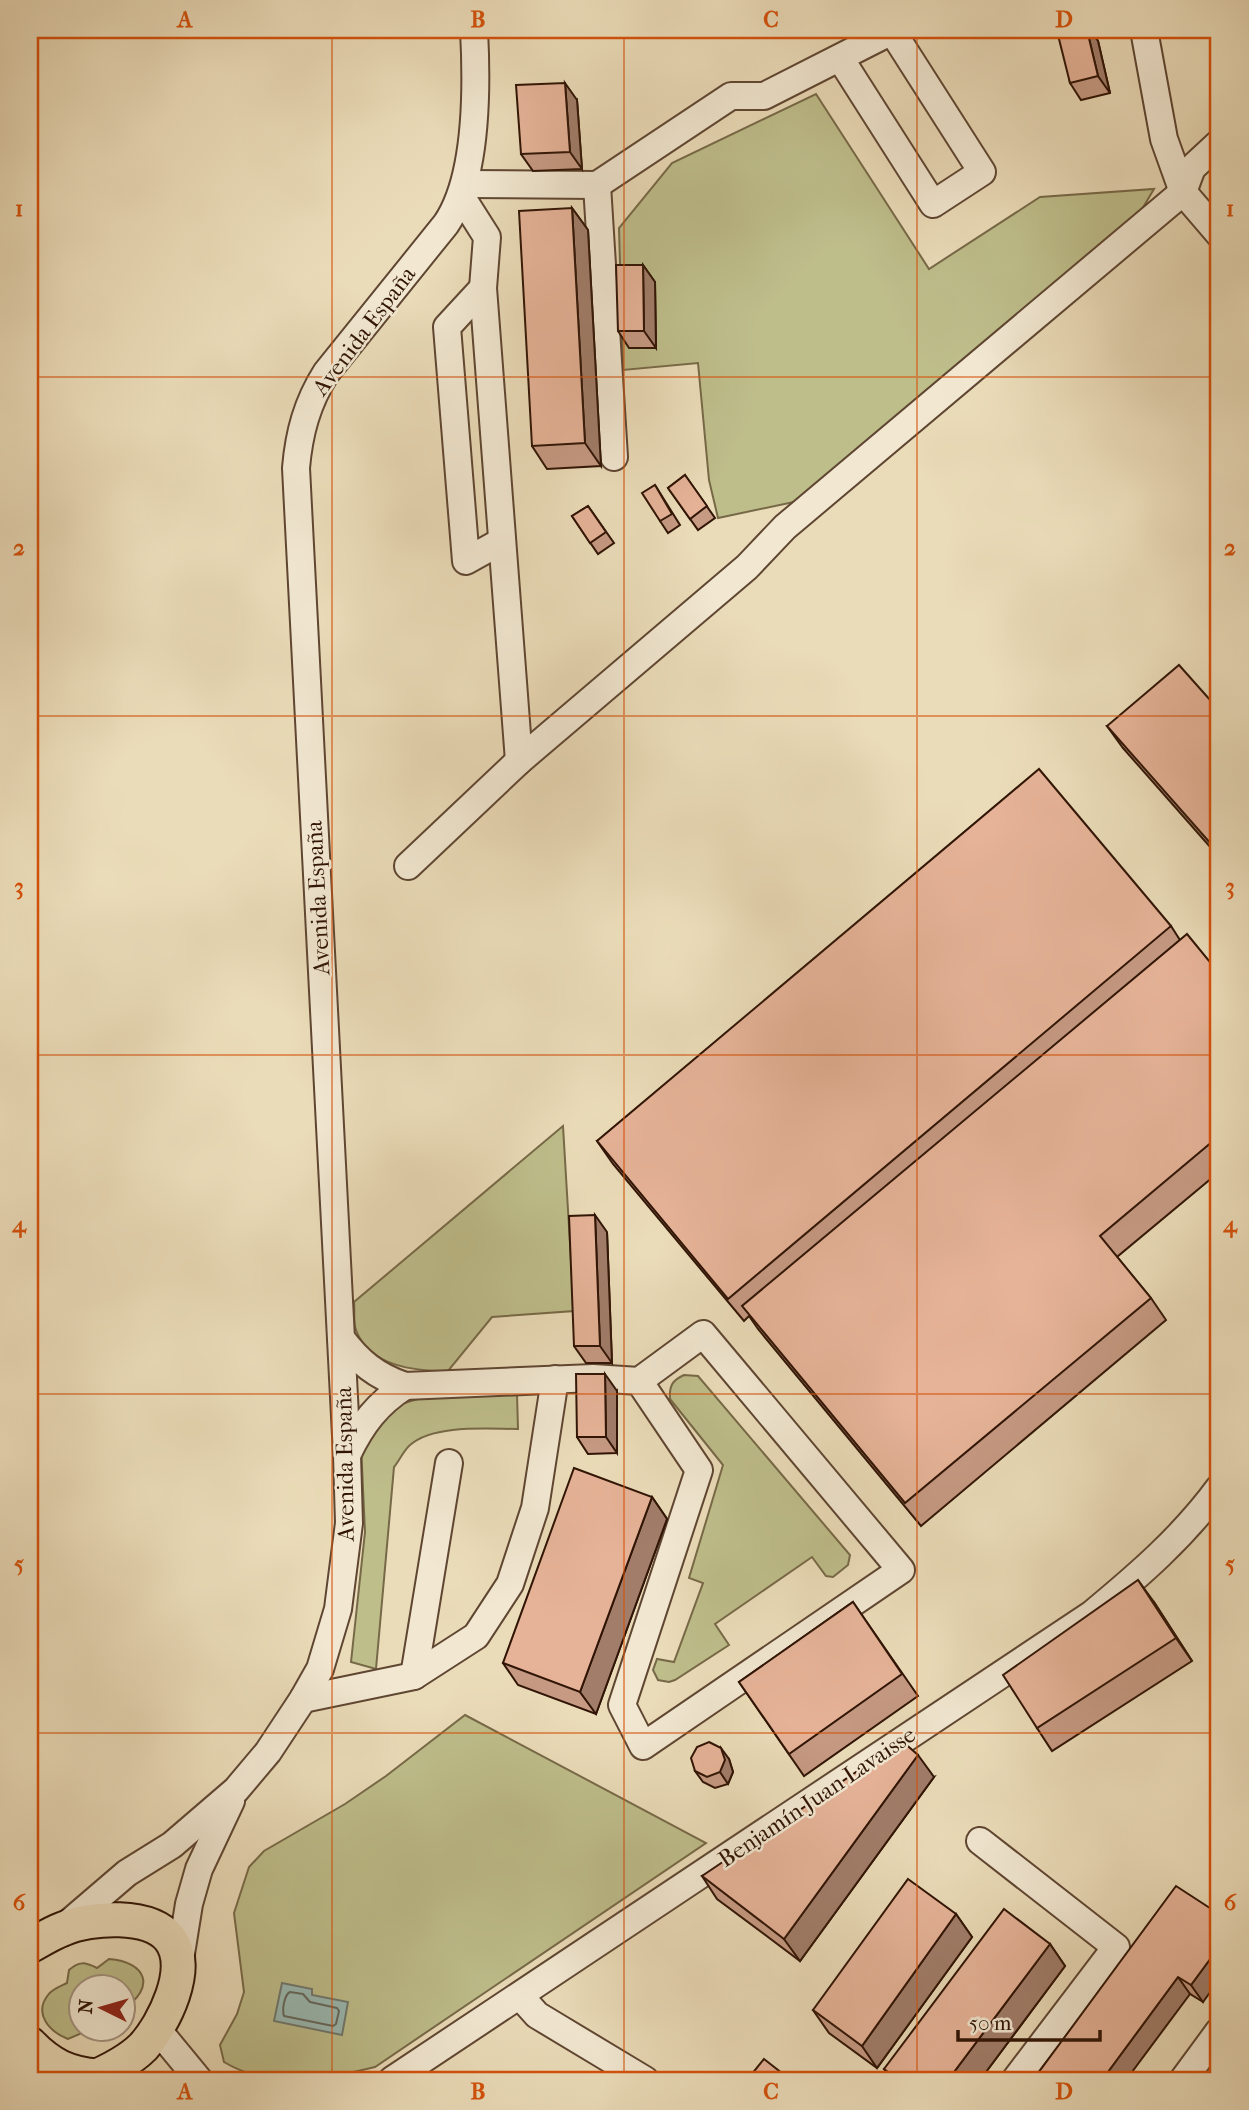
<svg xmlns="http://www.w3.org/2000/svg" width="1249" height="2110" font-family="'IM FELL French Canon',serif">
<style>
.green{fill:#bebe8b;stroke:#776948;stroke-width:2}
.water{fill:#99bab4;stroke:#6f786e;stroke-width:2}
.lines{fill:none;stroke-linecap:round;stroke-linejoin:round}
.shore{stroke:#64675c;stroke-width:2}
.minor-casing{stroke:#5f4632;stroke-width:30}
.major-casing{stroke:#301405;stroke-width:37}
.minor{stroke:#f2e8d2;stroke-width:26}
.major{stroke:#ebdcb9;stroke-width:33}
.wall{fill:#c69a83;stroke:#301405;stroke-width:2}
.shaded-wall{fill:#a17d6a;stroke:#301405;stroke-width:2}
.building{fill:#e6b398;stroke:#301405;stroke-width:2}
.grid{fill:none;stroke:#d6520b;stroke-width:2;stroke-opacity:0.55}
.labels{text-anchor:middle;dominant-baseline:central;stroke-width:5;stroke-linejoin:round;paint-order:stroke}
.street-label{font-size:23px;fill:#301405;stroke:#f2e8d2}
.neatline{fill:none;stroke:#d6520b;stroke-width:2.5}
.grid-label{font-size:23px;text-anchor:middle;font-weight:bold;fill:#d6520b}
</style>
<rect width="100%" height="100%" fill="#ebdcb9"/>
<filter id="stains"><feTurbulence type="fractalNoise" baseFrequency=".00286" numOctaves="4"/><feColorMatrix values="0 0 0 0 .2 0 0 0 0 .09 0 0 0 0 .02 0 0 0 .5 -.17"/></filter>
<radialGradient id="worn" r=".72"><stop offset=".6" stop-color="#630" stop-opacity="0"/><stop offset="1" stop-color="#630" stop-opacity=".3"/></radialGradient>
<!-- green -->
<g class="green">
<path d="M816,94L929,269L1040,197L1154,189L1135,221L808,499L718,518L709,480L698,363L623,370L619,228L672,163Z"/>
<path d="M563,1126L574,1311L492,1317L448,1371C415,1371 370,1367 356,1330C353,1323 355,1311 354,1302Z"/>
<path d="M684,1375L698,1376L850,1555L848,1565L833,1577L826,1576L812,1557L715,1624L729,1645L675,1680L669,1682L658,1680L653,1670L657,1659L674,1662L703,1583L689,1578L723,1465L670,1399C669,1385 673,1380 684,1375Z"/>
<path d="M517,1394L518,1429C488,1429 434,1424 410,1445C404,1450 399,1461 394,1467L376,1669L351,1662L365,1532L361,1445L395,1406L424,1397Z"/>
<path d="M465,1715L706,1843L375,2067C326,2079 270,2090 224,2062L220,2045L237,2014L244,1992L234,1913L249,1867L264,1851L345,1804L386,1776Z"/>
<path d="M109,1959C147,1962 156,1988 123,2009L122,1988H80V2030H89L68,2039C50,2032 33,2014 48,1995C52,1989 61,1986 67,1983L69,1970C79,1961 85,1962 97,1968Z"/>
</g>
<!-- water -->
<path class="water" d="M282,1983L312,1989V1995L348,2002L342,2035L274,2021Z"/>
<g class="lines">
<!-- shore -->
<path class="shore" d="M290,1992L303,1994L310,2002L337,2008L339,2011L336,2024L333,2026L284,2016C282,2010 284,1995 290,1992Z"/>
<!-- minor casing -->
<g class="minor-casing">
<g id="minor">
<path d="M1144,30L1164,139L1183,192L1219,234"/>
<path d="M840,58L933,204L982,172L892,31"/>
<path d="M465,184L597,185L731,96H764L894,30"/>
<path d="M597,185L614,457"/>
<path d="M461,196L487,237L483,288L519,761"/>
<path d="M483,288L447,327L466,561L502,541"/>
<path d="M408,866L519,761L747,567L785,527L1183,192L1192,168L1219,143"/>
<path d="M341,1338C359,1362 376,1376 405,1386L593,1378L639,1381L703,1334L901,1570L643,1746L622,1705L699,1470L639,1381"/>
<path d="M348,1453C362,1424 377,1404 405,1386"/>
<path d="M414,1676L449,1463"/>
<path d="M303,1699L414,1676L476,1636L510,1584L535,1508L555,1379"/>
<path d="M980,1841L1116,1947L1015,2080"/>
<path d="M64,1927L127,1873L172,1845L236,1790L268,1752L303,1699L320,1669L338,1609L349,1523L347,1455L296,468C299,433 307,403 326,373L446,224C478,177 477,86 474,30"/>
<path d="M179,1966L189,1904L199,1869L231,1801"/>
<path d="M520,1996L537,2015L645,2080"/>
<path d="M157,2029L199,2080"/>
<path d="M392,2080L1092,1614C1139,1575 1183,1537 1219,1488"/>
<path d="M1183,2080L1219,2031"/>
</g>
</g>
<!-- major casing -->
<g class="major-casing">
<g id="major">
<path d="M30,1946C41,1940 52,1933 63,1929C91,1917 150,1913 170,1939C192,1968 164,2024 143,2047C128,2062 107,2072 88,2080"/>
<path d="M30,2044C50,2065 69,2074 98,2076"/>
</g>
</g>
<!-- minor -->
<use href="#minor" class="minor"/>
<!-- major -->
<use href="#major" class="major"/>
</g>
<!-- wall -->
<g class="wall">
<path d="M1062,30H1090L1098,41L1110,93L1081,100L1070,83Z"/>
<path d="M577,100L582,169L533,171L521,154Z"/>
<path d="M572,208L588,230L601,466L547,469L532,446Z"/>
<path d="M643,265L655,282L656,348H629L618,331Z"/>
<path d="M685,475L715,518L698,530L668,488Z"/>
<path d="M655,485L680,525L668,533L660,521Z"/>
<path d="M588,506L614,543L598,554L572,516Z"/>
<path d="M1219,710V857L1123,748L1107,726Z"/>
<path d="M1171,926L1180,940L1219,973V1172L1117,1257L1151,1298L1166,1320L921,1526L758,1329L749,1316L744,1321L613,1164L597,1141Z"/>
<path d="M607,1232L612,1363H586L574,1346Z"/>
<path d="M617,1391V1453L588,1454L577,1437Z"/>
<path d="M652,1497L667,1519L596,1714L518,1685L503,1663Z"/>
<path d="M853,1602L918,1696L804,1776L739,1682Z"/>
<path d="M1154,1602L1192,1661L1052,1751L1037,1728Z"/>
<path d="M729,1759L733,1772L728,1784L715,1788L703,1782L695,1771Z"/>
<path d="M934,1777L800,1961L717,1899L702,1876Z"/>
<path d="M956,1914L972,1937L877,2068L829,2033L813,2010Z"/>
<path d="M1219,1914L1203,2002L1190,1994L1033,2080Z"/>
<path d="M1050,1944L1065,1966L980,2080H892L884,2069Z"/>
</g>
<!-- shaded-wall -->
<g class="shaded-wall">
<path d="M1087,30H1090L1098,41L1110,93L1098,76Z"/>
<path d="M565,83L577,100L582,169L570,152Z"/>
<path d="M572,208L588,230L601,466L585,443Z"/>
<path d="M643,265L655,282L656,348L644,331Z"/>
<path d="M595,1215L607,1232L612,1363L600,1346Z"/>
<path d="M605,1374L617,1391V1453L606,1437Z"/>
<path d="M652,1497L667,1519L596,1714L580,1692Z"/>
<path d="M1138,1580L1154,1602L1192,1661L1176,1638Z"/>
<path d="M721,1748L729,1759L733,1772L728,1784L720,1772Z"/>
<path d="M918,1755L934,1777L800,1961L784,1939Z"/>
<path d="M956,1914L972,1937L877,2068L862,2046Z"/>
<path d="M1050,1944L1065,1966L980,2080H948Z"/>
<path d="M1219,1947V1980L1203,2002L1191,1985Z"/>
<path d="M1178,1977L1190,1994L1126,2080H1102Z"/>
<path d="M783,2074L787,2080H778Z"/>
</g>
<!-- building -->
<g class="building">
<path d="M1062,30H1087L1098,76L1070,83L1057,31Z"/>
<path d="M565,83L570,152L521,154L516,85Z"/>
<path d="M572,208L585,443L532,446L519,211Z"/>
<path d="M616,265H643L644,331H618Z"/>
<path d="M685,475L707,506L690,519L668,488Z"/>
<path d="M655,485L672,514L660,521L642,493Z"/>
<path d="M588,506L606,532L590,543L572,516Z"/>
<path d="M1179,665L1219,710V853L1107,726Z"/>
<path d="M1039,769L1171,926L728,1299L597,1141Z"/>
<path d="M1187,934L1219,973V1136L1100,1236L1151,1298L905,1503L742,1306Z"/>
<path d="M595,1215L600,1346H574L569,1216Z"/>
<path d="M576,1374H605L606,1437H577Z"/>
<path d="M574,1468L652,1497L580,1692L503,1663Z"/>
<path d="M1138,1580L1176,1638L1037,1728L1003,1675Z"/>
<path d="M853,1602L902,1674L789,1754L739,1682Z"/>
<path d="M902,1741L918,1755L784,1939L702,1876Z"/>
<path d="M709,1742L721,1748L725,1760L720,1772L707,1777L695,1771L691,1758L697,1747Z"/>
<path d="M908,1879L956,1914L862,2046L813,2010Z"/>
<path d="M1176,1886L1219,1914V1947L1191,1985L1178,1977L1102,2080H1033Z"/>
<path d="M1004,1909L1050,1944L948,2080H899L884,2069Z"/>
<path d="M764,2059L783,2074L778,2080H747Z"/>
</g>
<!-- grid -->
<path class="grid" d="M332,30V2080M624,30V2080M917,30V2080M30,377H1219M30,716H1219M30,1055H1219M30,1394H1219M30,1733H1219"/>
<g class="labels">
<!-- street labels -->
<g class="street-label">
<text transform="translate(364 331) rotate(-53)">Avenida España</text>
<text transform="translate(318 898) rotate(-93)">Avenida España</text>
<text transform="translate(345 1464) rotate(-91)">Avenida España</text>
<text transform="translate(817 1797) rotate(-34)">Benjamín Juan Lavaisse</text>
</g>
</g>
<!-- margin -->
<rect width="1249" height="2110" fill="none" stroke="#ebdcb9" stroke-width="77"/>
<!-- north arrow -->
<g transform="translate(102 2008) rotate(275)"><circle r="33" fill="#f2e8d2" stroke="#a49380" stroke-width="2"/>
<path d="M0-5L12 26L0 18L-12 26Z" fill="#8f2418"/>
<text y="-10" font-size="19" font-weight="bold" text-anchor="middle" fill="#301405">N</text>
</g>
<!-- scale -->
<path d="M958 2030v10h142v-10" fill="none" stroke="#301405" stroke-width="3.5"/>
<text x="969" y="2030" font-size="21" fill="#301405" stroke="#f2e8d2" stroke-width="5" paint-order="stroke">50 m</text>
<rect x="38" y="38" width="1172" height="2034" class="neatline"/>
<g class="grid-label">
<text x="185" y="27">A</text>
<text x="478" y="27">B</text>
<text x="771" y="27">C</text>
<text x="1064" y="27">D</text>
<text x="19" y="216">1</text>
<text x="1230" y="216">1</text>
<text x="19" y="555">2</text>
<text x="1230" y="555">2</text>
<text x="19" y="894">3</text>
<text x="1230" y="894">3</text>
<text x="19" y="1232">4</text>
<text x="1230" y="1232">4</text>
<text x="19" y="1571">5</text>
<text x="1230" y="1571">5</text>
<text x="19" y="1910">6</text>
<text x="1230" y="1910">6</text>
<text x="185" y="2099">A</text>
<text x="478" y="2099">B</text>
<text x="771" y="2099">C</text>
<text x="1064" y="2099">D</text>
</g>
<rect width="100%" height="100%" filter="url(#stains)"/>
<rect width="100%" height="100%" fill="url(#worn)"/>
</svg>
